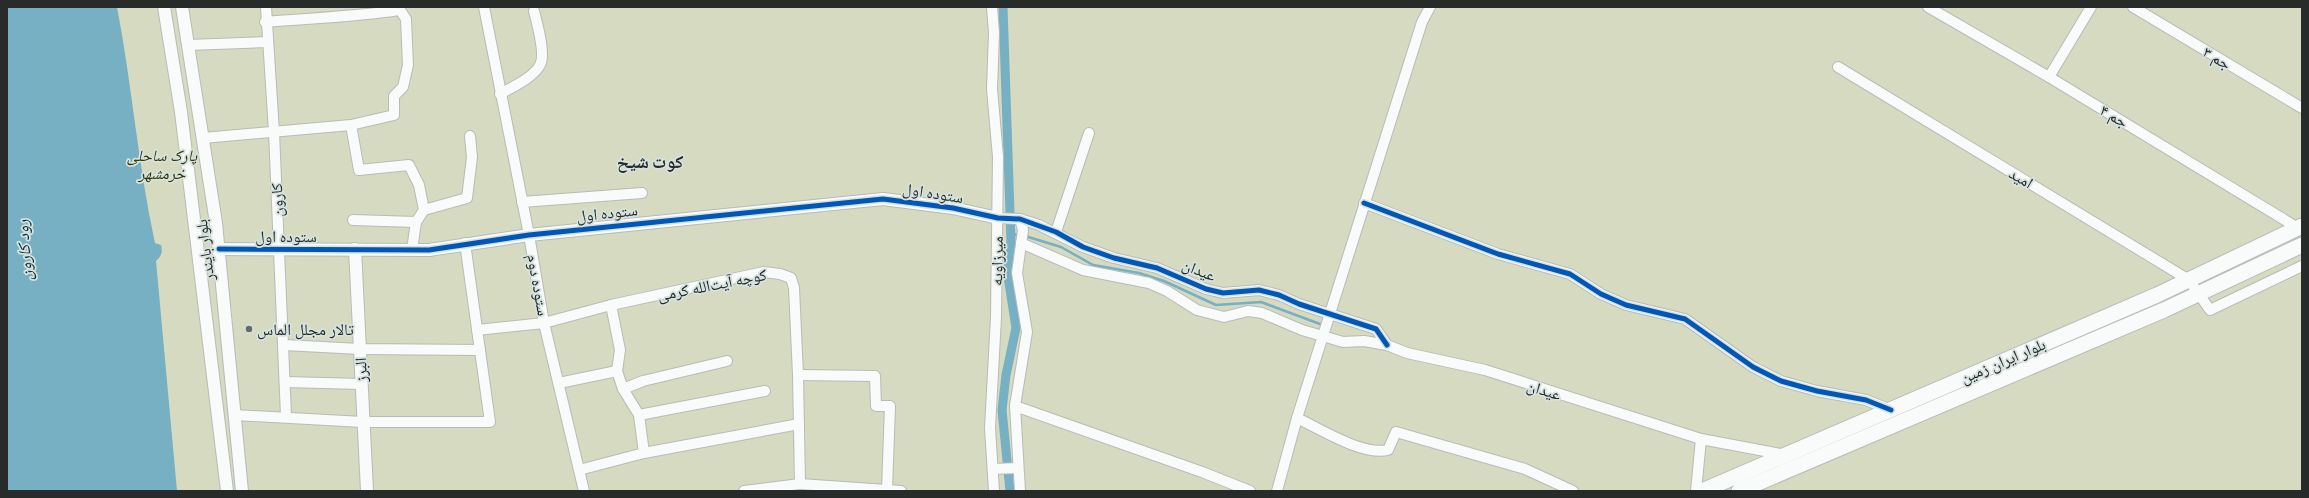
<svg xmlns="http://www.w3.org/2000/svg" width="2309" height="498" font-family="'Zilla Slab','Noto Naskh Arabic',serif">
<style>
.green{fill:#d5dac0}
.water{fill:#77afc3}
.lines{fill:none;stroke-linecap:round;stroke-linejoin:round}
.stream{stroke:#77afc3;stroke-width:2.5}
.canal{stroke:#77afc3;stroke-width:9}
.minor-casing{stroke:#b7bcb9;stroke-width:12}
.tertiary-casing{stroke:#b7bcb9;stroke-width:14}
.primary-casing{stroke:#b7bcb9;stroke-width:17}
.minor{stroke:#f9fafa;stroke-width:10}
.tertiary{stroke:#f9fafa;stroke-width:12}
.primary{stroke:#f9fafa;stroke-width:15}
.cycleway-casing{stroke:#d6e2dd;stroke-width:8}
.cycleway{stroke:#0057b8;stroke-width:5}
.poi-dot{fill:#656b68;stroke:#d6e2dd;stroke-width:1.5}
.labels{text-anchor:middle;dominant-baseline:central;stroke-width:3.5;stroke-linejoin:round;paint-order:stroke}
.street-label{font-size:16px;fill:#272c2a;stroke:#d6e2dd}
.park-label{font-size:16px;font-style:italic;fill:#353600;stroke:#d6e2dd}
.poi-label{font-size:16px;fill:#272c2a;stroke:#d6e2dd;text-anchor:start}
.water-label{font-size:17px;font-style:italic;fill:#0f3441;stroke:#d6e2dd}
.quarter-label{font-size:18px;font-weight:bold;fill:#272c2a;stroke:#d6e2dd}
</style>
<rect width="100%" height="100%" fill="#d9dfdc"/>
<!-- green -->
<rect class="green" x="7" y="7" width="2295" height="484"/>
<!-- water -->
<path class="water" d="M7,7H117C132,85 138,165 155,243L161,245C163,253 161,256 156,261L177,491H7Z"/>
<g class="lines">
<!-- stream -->
<g class="stream">
<path d="M1011,234L1020,235"/>
<path d="M1025,236L1061,247L1093,265L1139,273L1164,281L1216,305L1261,302L1320,324"/>
</g>
<!-- canal -->
<path class="canal" d="M1003,7L1011,242L1007,270L1016,328L1006,375L1002,410L1010,491"/>
<!-- minor casing -->
<g class="minor-casing">
<g id="minor">
<path d="M266,7L274,132L286,416"/>
<path d="M398,7L406,19L408,65L403,87L394,96V115L351,125L359,170L409,165L419,185L424,210L416,222L412,250"/>
<path d="M484,7L529,235L544,323L584,491"/>
<path d="M992,7L994,33L992,89L998,157L996,317L990,428L994,491"/>
<path d="M1928,7L2049,77L2298,228"/>
<path d="M2133,7L2302,108"/>
<path d="M265,22C310,18 354,17 399,10"/>
<path d="M188,45L267,42"/>
<path d="M1838,67L2189,280L2210,310L2302,266"/>
<path d="M2049,77L2091,7"/>
<path d="M500,94C512,87 533,78 540,65C546,55 537,23 534,11"/>
<path d="M203,138L351,125"/>
<path d="M522,202L642,193"/>
<path d="M1364,203L1498,254L1570,274L1601,294L1626,305L1685,319L1753,367L1781,381L1817,391L1866,400L1891,410"/>
<path d="M424,210L467,198L472,157L470,136"/>
<path d="M998,218L1020,219L1039,225L1083,247L1114,258L1157,268L1206,289L1223,293L1259,290L1279,295L1299,304L1376,329L1387,345"/>
<path d="M353,220L416,222"/>
<path d="M1056,232L1089,133"/>
<path d="M1021,243L1083,270L1149,283L1167,291L1197,310L1224,317L1248,311L1262,313L1302,330L1343,342L1364,341L1387,345L1407,353L1485,370L1701,439"/>
<path d="M611,305L620,350L617,371L623,389L639,415L644,453"/>
<path d="M477,330L544,323L611,305L764,272L780,274L791,278L794,288L798,375L800,484"/>
<path d="M284,345L360,349L480,350"/>
<path d="M798,375L875,376L876,406H890L887,490"/>
<path d="M285,382L361,384"/>
<path d="M559,383L617,371"/>
<path d="M623,389L643,381L727,361"/>
<path d="M1015,406L1202,472L1250,491"/>
<path d="M234,415L363,422H490L465,243"/>
<path d="M639,415L765,391"/>
<path d="M1297,418C1320,429 1363,456 1388,450L1396,432L1525,469L1573,491"/>
<path d="M993,469L1018,468"/>
<path d="M579,470L644,453L799,424"/>
<path d="M744,491L800,484L901,491"/>
<path d="M1020,491L1015,406L1027,332L1017,273L1023,230L1020,219"/>
<path d="M1277,491L1297,418L1422,22L1430,7"/>
<path d="M1696,491L1701,439L1786,455"/>
</g>
</g>
<!-- tertiary casing -->
<g class="tertiary-casing">
<g id="tertiary">
<path d="M164,7L181,112L227,491"/>
<path d="M182,7L216,223L242,491"/>
<path d="M219,249L429,250L529,235L883,199L953,208L998,218"/>
<path d="M355,249L367,491"/>
</g>
</g>
<!-- primary casing -->
<g class="primary-casing">
<g id="primary">
<path d="M1702,491L2157,295L2302,226"/>
<path d="M1739,491L2164,310L2302,245"/>
</g>
</g>
<!-- minor -->
<use href="#minor" class="minor"/>
<!-- tertiary -->
<use href="#tertiary" class="tertiary"/>
<!-- primary -->
<use href="#primary" class="primary"/>
<!-- cycleway casing -->
<g class="cycleway-casing">
<g id="cycleway">
<path d="M1364,203L1498,254L1570,274L1601,294L1626,305L1685,319L1753,367L1781,381L1817,391L1866,400L1891,410"/>
<path d="M219,249L429,250L529,235L883,199L953,208L998,218L1020,219L1056,232L1083,247L1114,258L1157,268L1206,289L1223,293L1259,290L1279,295L1299,304L1376,329L1387,345"/>
</g>
</g>
<!-- cycleway -->
<use href="#cycleway" class="cycleway"/>
</g>
<!-- markers -->
<circle class="poi-dot" cx="249" cy="329" r="4"/>
<g class="labels">
<!-- street labels -->
<g class="street-label">
<text transform="translate(2217 58) rotate(31)">جم ۳</text>
<text transform="translate(2114 116) rotate(31)">جم ۴</text>
<text transform="translate(2021 178) rotate(31)">امید</text>
<text transform="translate(933 193) rotate(9)">ستوده اول</text>
<text transform="translate(277 200) rotate(-92)">کارون</text>
<text transform="translate(607 213) rotate(-6)">ستوده اول</text>
<text x="286" y="236">ستوده اول</text>
<text transform="translate(205 250) rotate(-97)">بلوار بایندر</text>
<text transform="translate(997 261) rotate(-89)">میرزاویه</text>
<text transform="translate(1199 270) rotate(22)">عیدان</text>
<text transform="translate(538 285) rotate(80)">ستوده دوم</text>
<text transform="translate(712 285) rotate(-11)">کوچه آیت‌الله کرمی</text>
<text transform="translate(2003 361) rotate(-23)">بلوار ایران زمین</text>
<text transform="translate(361 370) rotate(-92)">البرز</text>
<text transform="translate(1544 390) rotate(17)">عیدان</text>
</g>
<!-- park labels -->
<g class="park-label">
<text x="162" y="155">پارک ساحلی<tspan x="162" dy="18">خرمشهر</tspan></text>
</g>
<!-- poi labels -->
<g class="poi-label">
<text x="257" y="329">تالار مجلل الماس</text>
</g>
<!-- water labels -->
<g class="water-label">
<text transform="translate(24 250) rotate(-94)">رود کارون</text>
</g>
<!-- quarter labels -->
<g class="quarter-label">
<text x="650" y="162">کوت شیخ</text>
</g>
</g>
<!-- border -->
<rect width="2309" height="498" fill="none" stroke="#272c2a" stroke-width="16"/>
</svg>
